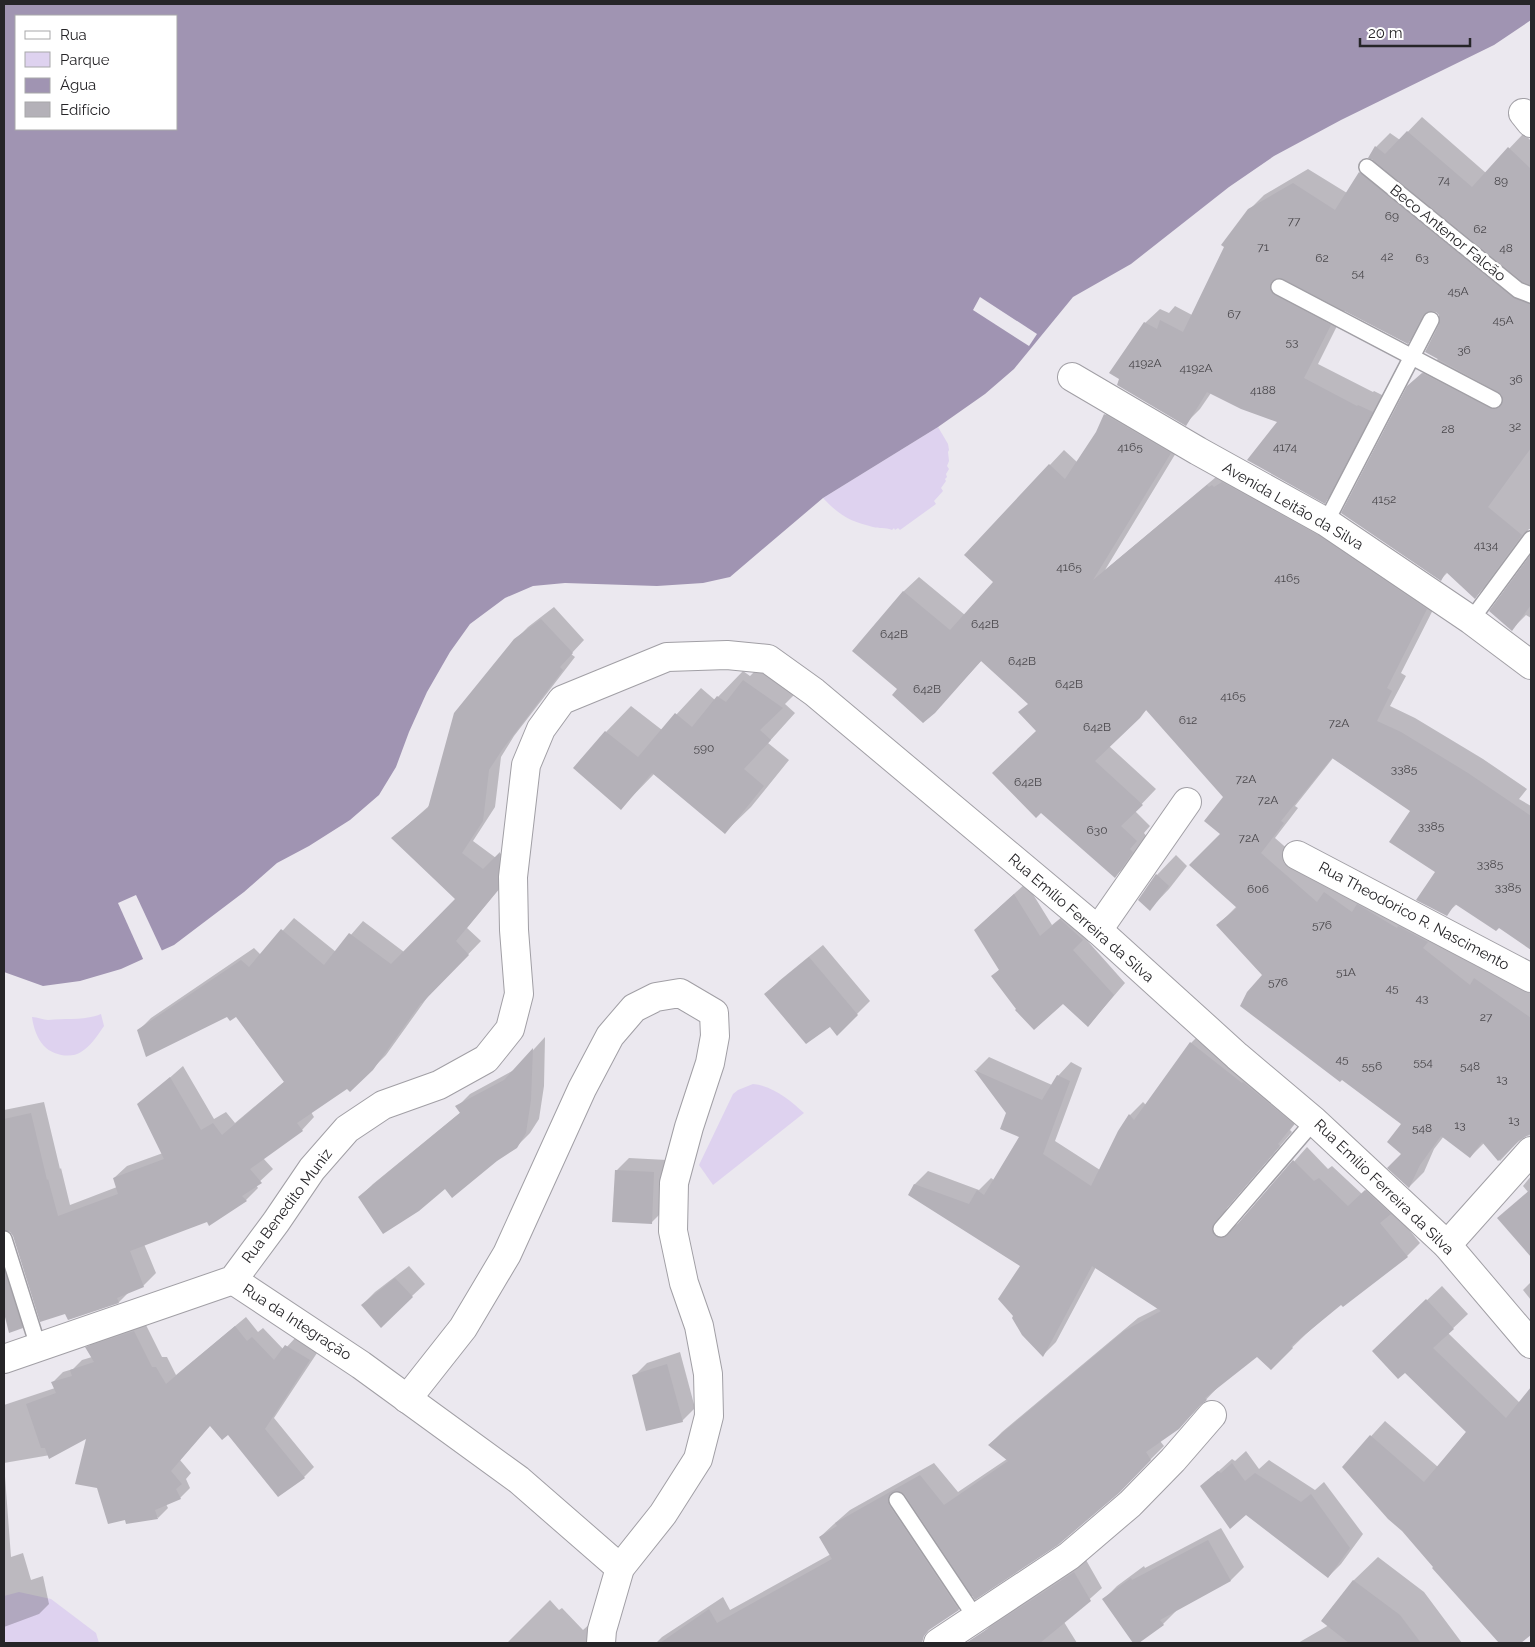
<svg xmlns="http://www.w3.org/2000/svg" width="1535" height="1647" font-family="Raleway,sans-serif">
<style>
.green{fill:#ded2ef}
.water{fill:#a094b2;fill-rule:evenodd}
.pier{fill:#ebe8ef}
.shadow{fill:#0003}
.building{fill:#b4b1b8}
.lines{fill:none;stroke-linecap:round;stroke-linejoin:round}
.lane-casing{stroke:#a19fa5;stroke-width:18}
.street-casing{stroke:#a19fa5;stroke-width:30}
.lane{stroke:#fff;stroke-width:15}
.street{stroke:#fff;stroke-width:28}
.labels{text-anchor:middle;dominant-baseline:central;stroke-width:5;stroke-linejoin:round;paint-order:stroke}
.number-label{font-size:12px;fill:#4a484c}
.street-label{font-size:15px;fill:#262528;stroke:#fff}
</style>
<rect width="100%" height="100%" fill="#ebe8ef"/>
<!-- green -->
<g class="green">
<path d="M938,427L948,444L949,450L948,452L949,461L947,466L949,469L946,474L947,477L945,479L946,481L941,488L943,491L934,501L936,504L900,530L898,528L895,530L894,528L892,530C885,527 879,529 873,527C852,521 843,519 823,498Z"/>
<path d="M101,1014L104,1026C97,1036 91,1046 81,1052C71,1059 52,1055 44,1046C37,1039 33,1026 32,1017C38,1017 43,1020 48,1020C66,1018 84,1021 101,1014Z"/>
<path d="M753,1084C773,1086 790,1100 804,1113L713,1185L699,1165L733,1094L738,1090Z"/>
<path d="M19,1592L51,1599L96,1633L99,1643H4V1596Z"/>
</g>
<!-- water -->
<path class="water" d="M4,4H1531V20L1494,45L1341,120L1274,156L1229,187L1131,264L1073,297L1014,369L985,394L938,427L823,498L730,577L703,583L657,586L565,583L533,586L505,598L470,624L450,652L427,692L409,732L396,767L379,795L350,820L309,846L277,863L244,892L174,945L121,969L80,981L43,986L4,972ZM16,16H176V129H16Z"/>
<!-- pier -->
<g class="pier">
<path d="M980,297L1037,334L1029,346L973,310Z"/>
<path d="M136,895L163,953L144,961L118,903Z"/>
</g>
<!-- shadow -->
<g class="shadow">
<path d="M1422,117L1486,173L1524,133L1531,141V529H1529L1490,582L1475,597L1448,572L1441,579L1409,386L1439,358L1440,314L1432,310L1422,328L1408,343L1345,310L1318,364L1373,392L1374,391L1386,397L1339,487L1325,502L1279,422L1211,393L1200,409L1185,424L1145,323L1160,309L1169,313L1175,306L1192,315L1249,210L1264,195L1308,169L1347,193L1360,172L1374,159L1376,147L1390,133L1400,140Z"/>
<path d="M1120,400L1185,438L1105,570L1222,472L1441,594L1401,673L1406,676L1390,706L1415,718L1483,759L1527,789L1519,799L1531,806V948L1499,926L1457,904L1446,914L1436,872L1412,811L1333,758L1295,806L1298,808L1275,838L1331,887L1437,933L1484,970L1489,964L1531,994V1135L1522,1137L1500,1161L1484,1143L1470,1157L1444,1136L1434,1149L1424,1172L1409,1187L1402,1154L1403,1124L1218,925L1237,906L1222,834L1225,797L1147,709L1109,746L1156,789L1135,811L1150,826L1144,833L1147,837L1129,862L1115,877L1041,811L1037,731L1029,703L982,660L934,712L899,689L854,651L904,591L919,577L965,615L995,582L965,555L1064,450L1077,462L1097,432L1105,415Z"/>
<path d="M1531,557V618L1526,615L1512,629L1491,611Z"/>
<path d="M554,607L584,640L571,654L575,657L514,736L501,757L495,807L473,841L496,858L512,842L510,876L467,928L481,941L429,995L386,1055L373,1068L311,1112L314,1117L302,1130L263,1158L273,1169L256,1185L258,1188L246,1200L208,1221L144,1244L156,1273L143,1286L129,1292L119,1302L69,1319L14,1236L11,1231L7,1230L34,1315L22,1327L10,1331L4,1308V1110L44,1102L60,1169L61,1168L70,1205L117,1187L114,1178L127,1166L163,1153L139,1105L183,1066L214,1119L226,1112L235,1123L285,1081L236,1015H227L138,1031L151,1018L254,948L261,955L294,918L336,952L363,921L404,952L457,899L393,838L430,805L515,640L528,627Z"/>
<path d="M770,656L807,682L785,704L795,713L768,743L789,760L751,807L725,832L654,774L621,808L606,732L631,706L662,730L701,688L715,700L743,671L750,676Z"/>
<path d="M1176,855L1187,866L1169,889L1150,909L1140,900L1157,875Z"/>
<path d="M1026,883L1052,925L1073,908L1094,927L1084,937L1125,983L1088,1026L1063,1003L1018,1009L993,976L1000,969L988,918Z"/>
<path d="M823,945L870,1001L837,1034L830,1026L766,994L779,981Z"/>
<path d="M1204,1030L1306,1110L1290,1130L1292,1132L1227,1208L1224,1214L1234,1226L1240,1223L1307,1147L1328,1169L1332,1166L1362,1194L1379,1177L1393,1210L1420,1243L1407,1256L1341,1303L1306,1334L1271,1368L1257,1355L1219,1386L1179,1428L1160,1441L1164,1446L1118,1492L973,1595L959,1609L943,1619L942,1618L907,1643H656L662,1637L723,1597L730,1610L831,1554L820,1537L834,1524L850,1510L934,1463L958,1492L1007,1459L989,1445L1002,1432L1138,1318L1158,1308L1096,1267L1056,1342L1043,1355L1021,1266L910,1195L915,1184L928,1171L979,1190L991,1178L994,1180L1021,1137L1008,1113L976,1070L989,1057L1052,1085L1058,1076L1071,1062L1082,1068L1055,1141L1100,1170L1119,1131L1130,1115L1143,1102L1146,1105L1191,1043Z"/>
<path d="M545,1037L544,1086L539,1119L530,1133L516,1147L445,1188L360,1197L373,1184L461,1112L457,1107L470,1094L516,1069Z"/>
<path d="M629,1158L667,1160L664,1210L651,1223L616,1171Z"/>
<path d="M1531,1176V1255L1499,1218L1528,1192L1523,1186Z"/>
<path d="M409,1266L425,1284L412,1296L362,1305L375,1292Z"/>
<path d="M1531,1282V1300L1523,1290Z"/>
<path d="M1442,1286L1468,1314L1448,1333L1520,1403L1531,1389V1633L1519,1643H1501L1433,1568L1434,1567L1403,1530L1343,1467L1385,1421L1438,1467L1467,1431L1388,1337Z"/>
<path d="M246,1317L258,1332L263,1328L284,1350L297,1336L319,1350L274,1418L314,1467L304,1477L279,1495L228,1433L210,1425L180,1460L191,1473L186,1479L190,1488L180,1498L166,1504L168,1508L158,1518L88,1437L56,1454L4,1463L11,1557L23,1553L31,1580L43,1576L49,1604L39,1614L4,1627V1405L55,1388L53,1382L63,1372L73,1369L82,1360L92,1357L87,1348L97,1338L144,1321L162,1357H167L176,1375Z"/>
<path d="M680,1352L695,1408L682,1421L634,1376L647,1363Z"/>
<path d="M1246,1451L1259,1469L1269,1460L1315,1490L1324,1482L1363,1534L1341,1564L1328,1577L1246,1514L1201,1487L1232,1459L1235,1461Z"/>
<path d="M1221,1528L1244,1567L1231,1580L1176,1610V1611L1163,1624L1135,1643L1104,1599L1117,1586L1144,1566L1145,1568Z"/>
<path d="M1378,1557L1424,1592L1462,1643H1298L1329,1625L1322,1620L1354,1580Z"/>
<path d="M1086,1560L1102,1588L1064,1622L1077,1643H992L984,1632L996,1620Z"/>
<path d="M550,1600L559,1610L562,1608L583,1630L592,1622L612,1643H507Z"/>
</g>
<!-- building -->
<g class="building">
<path d="M1407,131L1472,187L1508,147L1531,169V285L1523,282L1373,160L1368,158L1375,146L1385,154Z"/>
<path d="M1359,172L1512,297L1531,304V448L1488,507L1522,535L1475,599L1446,572L1441,581L1341,513L1407,386L1422,373L1490,408H1499L1502,404V395L1498,392L1425,352L1439,324V315L1436,312L1430,311L1423,315L1408,344L1283,279L1278,278L1271,282L1270,288L1275,295L1331,325L1304,378L1357,406L1358,405L1373,412L1325,504L1247,460L1277,422L1241,409L1207,392L1186,426L1117,385L1119,379L1109,373L1144,322L1157,329L1160,320L1183,332L1224,247L1221,245L1248,209L1293,183L1335,210Z"/>
<path d="M1104,414L1171,453L1093,580L1207,485L1209,487L1212,485L1214,487L1222,482L1318,535L1427,609L1387,688L1392,691L1377,721L1401,732L1468,773L1531,816V950L1499,928L1496,931L1455,904L1447,916L1416,900L1435,872L1389,842L1410,811L1332,758L1281,821L1284,823L1261,853L1317,902L1324,892L1352,912L1357,904L1397,928L1398,926L1428,942L1423,948L1470,985L1474,978L1531,1018V1133L1519,1141L1498,1161L1482,1142L1470,1158L1441,1136L1420,1165L1409,1188L1387,1168L1401,1154L1387,1142L1401,1124L1342,1080L1340,1082L1240,1006L1247,992L1262,975L1216,925L1237,908L1189,865L1220,834L1204,821L1223,797L1146,710L1140,718L1095,761L1143,805L1121,826L1137,841L1130,849L1133,852L1115,878L1041,813L1036,818L992,773L1036,731L1018,712L1028,704L981,661L935,713L923,723L892,695L897,689L852,651L903,591L950,630L993,582L964,555L1049,464L1065,479L1096,432Z"/>
<path d="M1531,554V605L1512,631L1489,611Z"/>
<path d="M541,619L573,653L560,667L563,670L502,750L489,770L483,821L462,853L483,869L500,852L498,890L456,941L469,955L422,1003H421L373,1070L350,1092L347,1089L297,1123L303,1131L250,1169L262,1183L242,1196L247,1201L209,1226L207,1222L130,1251L144,1287L117,1298L119,1303L68,1320L65,1314L40,1322L13,1236L10,1232L4,1230V1119L31,1113L47,1180L48,1179L58,1216L118,1194L113,1178L164,1159L137,1104L170,1077L201,1130L213,1123L222,1135L284,1082L236,1017L230,1021L227,1017L146,1057L137,1030L241,960L249,967L281,929L324,965L349,933L391,964L455,899L391,838L428,808L454,713L514,639Z"/>
<path d="M743,680L783,708L760,730L771,740L744,769L764,786L725,834L652,773L621,810L573,768L605,731L638,757L675,713L692,727L717,696L726,702Z"/>
<path d="M1156,874L1169,886L1150,911L1138,900Z"/>
<path d="M1014,894L1040,936L1060,919L1083,940L1073,950L1114,995L1088,1027L1063,1004L1034,1030L1015,1010L1016,1009L991,976L999,970L974,930Z"/>
<path d="M809,957L858,1015L837,1036L830,1027L806,1044L764,994Z"/>
<path d="M1190,1042L1242,1083L1243,1082L1294,1124L1278,1144L1280,1146L1214,1223L1212,1228L1215,1236L1220,1238L1228,1235L1293,1160L1314,1181L1319,1178L1348,1206L1365,1190L1391,1214L1380,1223L1408,1257L1343,1307L1341,1305L1291,1346L1293,1348L1271,1370L1257,1357L1205,1398L1207,1400L1200,1405L1179,1429L1146,1452L1151,1460L1119,1493L1058,1545L975,1600L905,1495L897,1491L891,1493L888,1500L889,1505L959,1610L929,1630L924,1636L922,1643H660L709,1609L717,1623L832,1559L819,1537L837,1526L835,1523L920,1475L944,1505L1008,1461L988,1445L1124,1331L1161,1311L1092,1266L1043,1357L1022,1335L1012,1318L1013,1316L998,1299L1020,1266L908,1195L914,1184L969,1204L977,1190L984,1195L1019,1137L1000,1129L1006,1113L974,1070L1042,1100L1057,1075L1070,1081L1043,1154L1091,1186L1118,1131L1129,1114L1134,1120Z"/>
<path d="M533,1048L531,1100L526,1133L517,1148L497,1161L452,1198L445,1189L419,1211L383,1234L358,1197L460,1113L455,1106L504,1080Z"/>
<path d="M615,1170L654,1172L652,1224L612,1222Z"/>
<path d="M1531,1189V1257L1497,1218Z"/>
<path d="M4,1269L23,1328L9,1333L4,1313Z"/>
<path d="M395,1278L413,1297L381,1328L361,1305Z"/>
<path d="M1426,1299L1454,1329L1433,1348L1506,1418L1531,1387V1635L1521,1643H1499L1432,1568L1433,1567L1402,1531L1388,1519L1342,1467L1370,1435L1424,1482L1466,1432L1405,1373L1398,1379L1372,1351Z"/>
<path d="M235,1326L247,1341L252,1337L274,1360L285,1345L310,1360L265,1429L305,1478L278,1497L228,1435L222,1440L210,1426L171,1471L182,1484L176,1489L181,1499L155,1510L158,1519L126,1524L125,1520L108,1524L97,1488L75,1484L86,1439L49,1459L45,1448H41L26,1404L56,1393L51,1382L72,1376L70,1370L94,1362L85,1347L134,1331L152,1367H156L166,1384Z"/>
<path d="M667,1364L683,1422L646,1431L632,1375Z"/>
<path d="M1232,1463L1245,1481L1255,1473L1301,1502L1311,1494L1350,1548L1328,1578L1246,1515L1230,1529L1200,1486L1218,1471L1221,1473Z"/>
<path d="M1208,1540L1231,1581L1160,1620L1164,1625L1139,1643H1133L1102,1599L1131,1578L1132,1580Z"/>
<path d="M1074,1572L1091,1601L1040,1643H966Z"/>
<path d="M1353,1580L1400,1615L1421,1643H1349L1321,1621Z"/>
</g>
<g class="lines">
<!-- lane casing -->
<g class="lane-casing">
<g id="lane">
<path d="M1367,167L1518,290L1531,295"/>
<path d="M1279,287L1494,400"/>
<path d="M1326,522L1431,320"/>
<path d="M1471,620L1531,539"/>
<path d="M1221,1229L1314,1121"/>
<path d="M4,1239L38,1346"/>
<path d="M897,1500L976,1618"/>
</g>
</g>
<!-- street casing -->
<g class="street-casing">
<g id="street">
<path d="M1523,113L1531,123"/>
<path d="M1072,377L1198,451L1326,522L1471,620L1531,665"/>
<path d="M1297,855L1531,978"/>
<path d="M1098,930L1187,802"/>
<path d="M1447,1245L1531,1151"/>
<path d="M233,1280L361,1365L519,1480L620,1568"/>
<path d="M4,1359L233,1280L276,1222L312,1169L347,1129L383,1105L439,1085L486,1059L510,1029L519,994L514,930L513,877L526,765L541,729L562,700L667,657L727,655L768,659L814,692L1098,930L1237,1056L1314,1121L1447,1245L1531,1344"/>
<path d="M407,1399L463,1328L507,1254L582,1089L610,1036L634,1008L656,997L680,993L714,1013L715,1036L710,1063L689,1127L674,1183L673,1231L684,1283L699,1326L708,1374L709,1416L698,1459L663,1514L620,1568L602,1630L601,1643"/>
<path d="M938,1643L1069,1556L1130,1504L1173,1460L1212,1415"/>
</g>
</g>
<!-- lane -->
<use href="#lane" class="lane"/>
<!-- street -->
<use href="#street" class="street"/>
</g>
<g class="labels">
<!-- number labels -->
<g class="number-label">
<text x="1444" y="180">74</text>
<text x="1501" y="181">89</text>
<text x="1392" y="216">69</text>
<text x="1294" y="221">77</text>
<text x="1480" y="229">62</text>
<text x="1263" y="247">71</text>
<text x="1506" y="248">48</text>
<text x="1387" y="256">42</text>
<text x="1322" y="258">62</text>
<text x="1422" y="258">63</text>
<text x="1358" y="273">54</text>
<text x="1458" y="291">45A</text>
<text x="1234" y="314">67</text>
<text x="1503" y="320">45A</text>
<text x="1292" y="342">53</text>
<text x="1464" y="350">36</text>
<text x="1145" y="363">4192A</text>
<text x="1196" y="368">4192A</text>
<text x="1516" y="379">36</text>
<text x="1263" y="390">4188</text>
<text x="1515" y="426">32</text>
<text x="1448" y="429">28</text>
<text x="1130" y="447">4165</text>
<text x="1285" y="447">4174</text>
<text x="1384" y="499">4152</text>
<text x="1486" y="545">4134</text>
<text x="1069" y="567">4165</text>
<text x="1287" y="578">4165</text>
<text x="985" y="624">642B</text>
<text x="894" y="634">642B</text>
<text x="1022" y="661">642B</text>
<text x="1069" y="684">642B</text>
<text x="927" y="689">642B</text>
<text x="1233" y="696">4165</text>
<text x="1188" y="720">612</text>
<text x="1339" y="723">72A</text>
<text x="1097" y="727">642B</text>
<text x="704" y="748">590</text>
<text x="1404" y="769">3385</text>
<text x="1246" y="779">72A</text>
<text x="1028" y="782">642B</text>
<text x="1268" y="800">72A</text>
<text x="1431" y="826">3385</text>
<text x="1097" y="830">630</text>
<text x="1249" y="838">72A</text>
<text x="1490" y="864">3385</text>
<text x="1508" y="887">3385</text>
<text x="1258" y="889">606</text>
<text x="1322" y="925">576</text>
<text x="1346" y="972">51A</text>
<text x="1278" y="982">576</text>
<text x="1392" y="988">45</text>
<text x="1422" y="998">43</text>
<text x="1486" y="1017">27</text>
<text x="1342" y="1059">45</text>
<text x="1423" y="1062">554</text>
<text x="1372" y="1066">556</text>
<text x="1470" y="1066">548</text>
<text x="1502" y="1079">13</text>
<text x="1514" y="1120">13</text>
<text x="1460" y="1125">13</text>
<text x="1422" y="1128">548</text>
</g>
<!-- street labels -->
<g class="street-label">
<text transform="translate(1448 233) rotate(39)">Beco Antenor Falcão</text>
<text transform="translate(1293 506) rotate(30)">Avenida Leitão da Silva</text>
<text transform="translate(1414 916) rotate(28)">Rua Theodorico R. Nascimento</text>
<text transform="translate(1081 918) rotate(41)">Rua Emílio Ferreira da Silva</text>
<text transform="translate(1384 1187) rotate(44)">Rua Emílio Ferreira da Silva</text>
<text transform="translate(287 1206) rotate(-53)">Rua Benedito Muniz</text>
<text transform="translate(297 1322) rotate(33)">Rua da Integração</text>
</g>
</g>
<!-- border -->
<rect width="1535" height="1647" fill="none" stroke="#262528" stroke-width="10"/>
<!-- legend -->
<rect x="15" y="15" width="162" height="115" fill="#ffffff" stroke="#a8a8a9"/>
<rect x="25" y="31" width="25" height="8" fill="#ffffff" stroke="#a8a8a9"/>
<text x="60" y="40" font-size="15" fill="#262528">Rua</text>
<rect x="25" y="52" width="25" height="15" fill="#ded2ef" stroke="#a8a8a9"/>
<text x="60" y="65" font-size="15" fill="#262528">Parque</text>
<rect x="25" y="78" width="25" height="15" fill="#a094b2" stroke="#a8a8a9"/>
<text x="60" y="90" font-size="15" fill="#262528">Água</text>
<rect x="25" y="102" width="25" height="15" fill="#b4b1b8" stroke="#a8a8a9"/>
<text x="60" y="115" font-size="15" fill="#262528">Edifício</text>
<!-- scale -->
<path d="M1360 38v8h110v-8" fill="none" stroke="#262528" stroke-width="2.5"/>
<text x="1368" y="38" font-size="15" fill="#262528" stroke="#ffffff" stroke-width="4" paint-order="stroke">20 m</text>
</svg>
